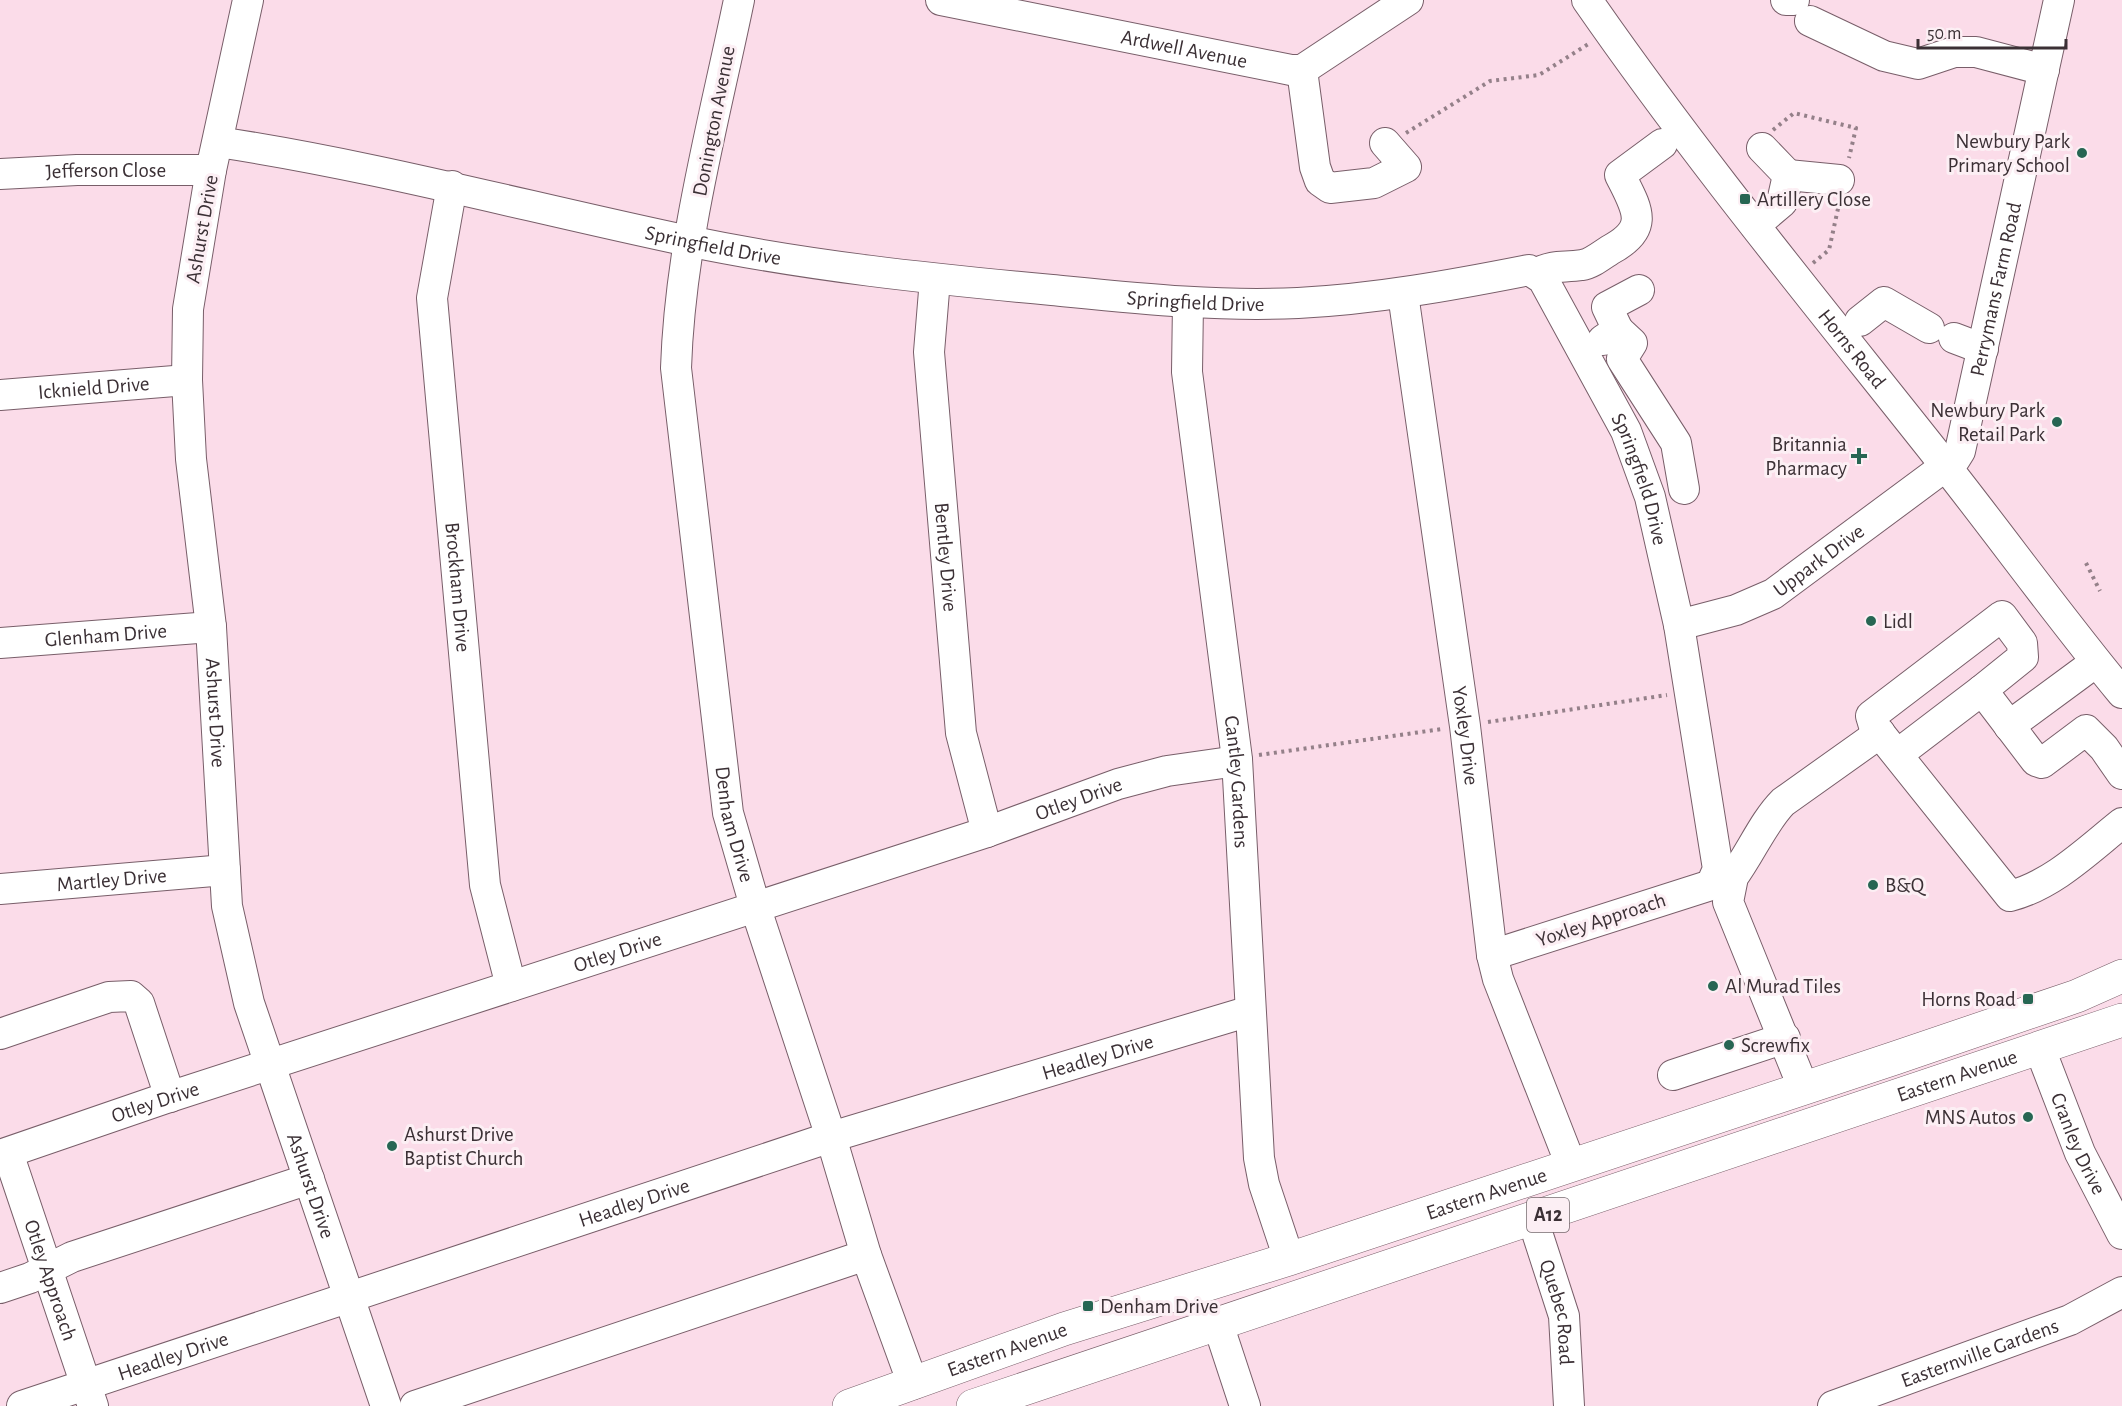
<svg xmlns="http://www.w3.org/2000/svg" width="2122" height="1406" font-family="'Alegreya Sans',sans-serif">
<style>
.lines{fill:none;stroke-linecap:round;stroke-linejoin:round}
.minor-casing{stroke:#785e69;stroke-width:32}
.highway-casing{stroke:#785e69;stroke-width:34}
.path{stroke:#948089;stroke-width:4;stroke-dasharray:3 4.5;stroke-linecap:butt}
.minor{stroke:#fff;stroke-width:30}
.highway{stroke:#fff;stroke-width:33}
.poi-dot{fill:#276653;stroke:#fceff4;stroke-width:2}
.labels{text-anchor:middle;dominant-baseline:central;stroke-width:6;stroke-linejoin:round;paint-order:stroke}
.shield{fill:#fceff4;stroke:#75696e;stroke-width:1.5}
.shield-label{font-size:20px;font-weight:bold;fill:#3b3035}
.street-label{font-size:21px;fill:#3b3035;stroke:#fceff4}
.poi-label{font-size:21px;fill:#3b3035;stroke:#fceff4;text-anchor:start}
</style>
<rect width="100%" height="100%" fill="#fbdce9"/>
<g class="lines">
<!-- minor casing -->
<g class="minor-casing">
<g id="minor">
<path id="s1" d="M248,0L211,170L188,309L187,380L191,459L211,627L227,906L249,1003L386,1406"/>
<path id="s2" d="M739,0C714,121 680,244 676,368L728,813L755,906L831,1137L866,1255L913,1384"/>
<path id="s3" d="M941,0L1291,70H1302L1408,0"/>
<path id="s4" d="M1587,0C1698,160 1823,311 1944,464C2004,540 2060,618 2122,693"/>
<path d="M1786,0H1794"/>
<path d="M1810,21L1884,56L1918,64L1954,52H1976L2044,70"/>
<path d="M1302,70L1315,167L1320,181L1330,188L1374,183L1406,167L1385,143"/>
<path id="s5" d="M218,142C377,166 531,208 688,241C808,266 931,279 1052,290C1134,298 1216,307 1298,303C1376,299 1453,285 1529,270L1543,279L1626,431L1650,497L1679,625L1718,869L1711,885L1492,955"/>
<path id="s6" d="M0,174L77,170H211"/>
<path d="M1788,175L1839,180"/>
<path id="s7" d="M452,186L432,298L485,885L511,986"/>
<path d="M1755,225L1782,202L1788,175L1762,148"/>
<path d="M1537,273C1555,264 1563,268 1582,265C1591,264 1602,255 1610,250C1651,228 1637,209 1620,175L1662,144"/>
<path id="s8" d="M935,279L929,352L961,733L987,832"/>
<path id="s9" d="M1403,294L1465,726L1492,955L1498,979L1571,1165"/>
<path id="s10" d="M1188,303L1187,372L1237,759L1259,1158L1264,1184L1289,1259"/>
<path d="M1860,321L1884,302L1929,328"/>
<path d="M1618,330L1632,343L1622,359L1676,443L1684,489"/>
<path d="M1954,338L1983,349"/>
<path d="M1603,340L1618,330L1607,307L1639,290"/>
<path id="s11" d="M0,395L187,380"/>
<path id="s12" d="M1679,625L1736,610L1773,594L1955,459L1960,451L2059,0"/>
<path id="s13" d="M0,643L211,627"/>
<path d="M1982,690L2023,657L2022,643L2002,616L1871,716L1874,726L2010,896C2053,885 2088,850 2122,823"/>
<path d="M2009,726L2096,662"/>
<path d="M1898,754L1982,690L2036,761L2042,763L2086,730L2104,748L2122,774"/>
<path id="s14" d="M0,889L225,870"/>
<path d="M0,1034L109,997L131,996L139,1003L170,1097"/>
<path id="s15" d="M2040,1049L2080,1153L2122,1234"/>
<path d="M1673,1075L1785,1038"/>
<path d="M1803,1087L1728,902L1733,877C1750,854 1764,821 1783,802L1880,733"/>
<path id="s16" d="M8,1153L93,1406"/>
<path id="s17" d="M0,1155L163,1099L987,832L1118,784L1167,771L1237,761"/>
<path id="s18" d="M1533,1220L1564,1316L1569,1406"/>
<path d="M0,1288L30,1278L72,1257L309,1179"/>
<path d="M1218,1324L1245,1406"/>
<path id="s19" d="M22,1406L831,1137L1250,1011"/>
<path d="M415,1406L866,1255"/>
<path id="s20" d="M1833,1406L2070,1320L2122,1292"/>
</g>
</g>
<!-- highway casing -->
<g class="highway-casing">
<g id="highway">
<path id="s21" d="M849,1406L1064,1329L1289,1259L1895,1058L2077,996L2122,976"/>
<path id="s22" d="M973,1406L2122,1020"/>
</g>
</g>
<!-- path -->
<g class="path">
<path d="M1773,130L1794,113L1856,128L1849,158"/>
<path d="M1406,133L1490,81L1539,75L1590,43"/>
<path d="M1813,263L1829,250L1839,204"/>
<path d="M2086,563L2100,591"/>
<path d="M1488,722L1667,695"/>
<path d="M1259,755L1442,729"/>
</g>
<!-- minor -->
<use href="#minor" class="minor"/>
<!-- highway -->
<use href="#highway" class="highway"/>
</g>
<!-- markers -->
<g class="poi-dot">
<circle cx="2082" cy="153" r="6"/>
<rect x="1739" y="193" width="12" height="12" rx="3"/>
<circle cx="2057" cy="422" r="6"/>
<path d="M1856 447h6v6h6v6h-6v6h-6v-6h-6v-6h6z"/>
<circle cx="1871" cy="621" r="6"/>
<circle cx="1873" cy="885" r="6"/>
<circle cx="1713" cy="986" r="6"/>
<rect x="2022" y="993" width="12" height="12" rx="3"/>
<circle cx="1729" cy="1045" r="6"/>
<circle cx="2028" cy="1117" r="6"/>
<circle cx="392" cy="1146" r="6"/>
<rect x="1082" y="1300" width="12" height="12" rx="3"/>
</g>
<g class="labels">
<!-- shield labels -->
<rect class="shield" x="1527" y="1198" width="42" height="34" rx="4.5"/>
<g class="shield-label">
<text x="1548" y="1215">A12</text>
</g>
<!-- street labels -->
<g class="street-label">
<text stroke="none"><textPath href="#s3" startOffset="248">Ardwell Avenue</textPath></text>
<text transform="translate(714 121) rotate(-79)">Donington Avenue</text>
<text stroke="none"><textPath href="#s6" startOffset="106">Jefferson Close</textPath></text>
<text transform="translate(202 229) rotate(-80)">Ashurst Drive</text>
<text stroke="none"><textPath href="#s5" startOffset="506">Springfield Drive</textPath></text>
<text stroke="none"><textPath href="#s12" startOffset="501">Perrymans Farm Road</textPath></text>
<text stroke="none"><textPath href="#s5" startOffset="992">Springfield Drive</textPath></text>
<text stroke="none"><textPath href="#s4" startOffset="438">Horns Road</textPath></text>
<text stroke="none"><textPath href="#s11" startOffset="94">Icknield Drive</textPath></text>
<text stroke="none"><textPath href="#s5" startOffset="1568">Springfield Drive</textPath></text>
<text stroke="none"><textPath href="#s8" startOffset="279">Bentley Drive</textPath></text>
<text stroke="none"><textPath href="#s12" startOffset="156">Uppark Drive</textPath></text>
<text stroke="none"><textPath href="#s7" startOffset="404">Brockham Drive</textPath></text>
<text stroke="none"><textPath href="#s13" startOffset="106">Glenham Drive</textPath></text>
<text stroke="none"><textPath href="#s1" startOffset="720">Ashurst Drive</textPath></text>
<text stroke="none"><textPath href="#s9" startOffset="446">Yoxley Drive</textPath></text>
<text stroke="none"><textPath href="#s10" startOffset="482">Cantley Gardens</textPath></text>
<text stroke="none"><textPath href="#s17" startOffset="1136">Otley Drive</textPath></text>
<text stroke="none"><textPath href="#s2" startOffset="834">Denham Drive</textPath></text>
<text stroke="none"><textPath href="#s14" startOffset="112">Martley Drive</textPath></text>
<text transform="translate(1601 920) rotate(-18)">Yoxley Approach</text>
<text stroke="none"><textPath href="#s17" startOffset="650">Otley Drive</textPath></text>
<text stroke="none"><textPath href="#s19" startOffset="1131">Headley Drive</textPath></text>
<text stroke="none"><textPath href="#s22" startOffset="1038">Eastern Avenue</textPath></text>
<text stroke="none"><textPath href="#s17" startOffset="164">Otley Drive</textPath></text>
<text stroke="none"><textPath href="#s15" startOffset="102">Cranley Drive</textPath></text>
<text stroke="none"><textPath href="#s1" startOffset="1206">Ashurst Drive</textPath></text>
<text stroke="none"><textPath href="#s21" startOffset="672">Eastern Avenue</textPath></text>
<text stroke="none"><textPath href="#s19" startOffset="645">Headley Drive</textPath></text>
<text stroke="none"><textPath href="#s16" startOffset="134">Otley Approach</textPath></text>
<text stroke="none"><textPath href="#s18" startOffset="96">Quebec Road</textPath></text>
<text stroke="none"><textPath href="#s21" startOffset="168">Eastern Avenue</textPath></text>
<text stroke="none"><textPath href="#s20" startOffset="156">Easternville Gardens</textPath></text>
<text stroke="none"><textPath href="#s19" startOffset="159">Headley Drive</textPath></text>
</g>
<!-- poi labels -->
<g class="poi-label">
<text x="2070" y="141" text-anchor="end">Newbury Park<tspan x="2070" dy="24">Primary School</tspan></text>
<text x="1757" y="199">Artillery Close</text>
<text x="2045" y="410" text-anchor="end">Newbury Park<tspan x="2045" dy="24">Retail Park</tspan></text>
<text x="1847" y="444" text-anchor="end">Britannia<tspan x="1847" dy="24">Pharmacy</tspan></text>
<text x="1883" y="621">Lidl</text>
<text x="1885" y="885">B&amp;Q</text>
<text x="1725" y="986">Al Murad Tiles</text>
<text x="2016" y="999" text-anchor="end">Horns Road</text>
<text x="1741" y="1045">Screwfix</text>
<text x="2016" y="1117" text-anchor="end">MNS Autos</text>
<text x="404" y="1134">Ashurst Drive<tspan x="404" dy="24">Baptist Church</tspan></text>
<text x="1100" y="1306">Denham Drive</text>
</g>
</g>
<!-- scale -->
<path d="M1918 39v9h148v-9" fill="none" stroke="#3b3035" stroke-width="3"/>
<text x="1927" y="39" font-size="18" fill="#3b3035" stroke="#fceff4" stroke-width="4.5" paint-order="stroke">50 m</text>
</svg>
